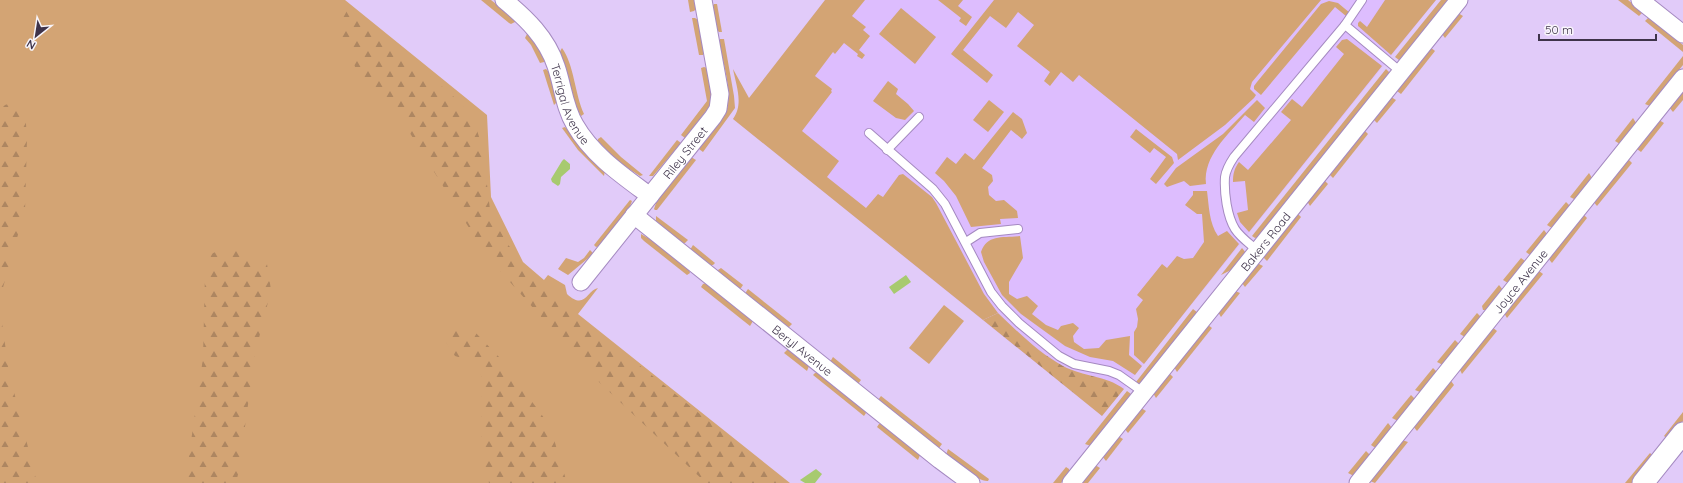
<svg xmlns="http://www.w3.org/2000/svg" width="1683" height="483" font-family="Quicksand,sans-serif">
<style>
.built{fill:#ddbdfe}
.green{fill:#d3a474}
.forest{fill:url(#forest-firs)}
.water{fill:#a7ca6f}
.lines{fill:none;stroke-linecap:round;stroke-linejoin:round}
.service-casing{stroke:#a58ac1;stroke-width:10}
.minor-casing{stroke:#a58ac1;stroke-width:19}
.tertiary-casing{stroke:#a58ac1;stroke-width:23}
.service{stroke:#fff;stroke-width:8}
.minor{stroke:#fff;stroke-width:17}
.tertiary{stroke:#fff;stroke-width:21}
.labels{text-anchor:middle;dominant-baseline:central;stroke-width:3;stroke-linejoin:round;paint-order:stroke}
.street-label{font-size:12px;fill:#3e334a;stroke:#f8f5fb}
</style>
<defs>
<pattern id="forest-firs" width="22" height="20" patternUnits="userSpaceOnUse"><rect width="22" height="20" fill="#d3a474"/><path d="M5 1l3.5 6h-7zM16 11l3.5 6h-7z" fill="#ad8661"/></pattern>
</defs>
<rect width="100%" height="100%" fill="#e1cbf9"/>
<!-- built -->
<path class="built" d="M825,0H1436L1102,416L733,119Z"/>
<!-- green -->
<g class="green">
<path d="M0,0H345L487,115L491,197L523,262L544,280L548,275L565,285L567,294C585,311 587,290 598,288L578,314L790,483H0Z"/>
<path d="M481,0H491L515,19V22L511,24L509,23Z"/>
<path d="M688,0H694L696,9L694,11L690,12Z"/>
<path d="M825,0H865L852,16L866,27L863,30L870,36L859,50L865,55L862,59L857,56L858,54L844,43L835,54L833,52L815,76L832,89L831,91L832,92L802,131L839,161L827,177L866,208L878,194L883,197L899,175L903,174L932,197L936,203L984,294L998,313L983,320L733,119C744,104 736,85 733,69L749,98Z"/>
<path d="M938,0H963L958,6L972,17L966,26L959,21L961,18Z"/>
<path d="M994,0H1321L1252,82L1250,89L1256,95L1254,98L1225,125L1178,160L1177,154L1079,75L1073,82L1061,72L1050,86L1044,81L1050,72L1017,46L1034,25L1018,12L1006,28L990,16L963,50L993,75L987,83L951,54Z"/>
<path d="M1385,0H1436L1391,55L1358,26V23L1360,21L1367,27Z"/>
<path d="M1441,0H1449L1401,59L1399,60L1395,57Z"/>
<path d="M1618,0H1628L1643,12L1639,16Z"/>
<path d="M1329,1L1338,3L1350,13L1346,16L1335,7L1261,95L1254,89V86L1257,82L1321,4Z"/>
<path d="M714,4H717L722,32H719L717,30L712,7Z"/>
<path d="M901,8L936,37L915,64L879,34Z"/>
<path d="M1458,13L1463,16L1445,38L1442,34Z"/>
<path d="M1649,17L1683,45V52L1645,21Z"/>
<path d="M692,18H695L698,20L704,52L703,55H699Z"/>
<path d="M527,34H529L537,44L545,60L544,62L540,63L531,45L525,38Z"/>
<path d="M720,39H724L734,96L735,108L703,152L699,149L700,147L725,115C734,95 723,63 719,42Z"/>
<path d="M1347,39L1382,66L1249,232L1240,222L1237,213L1248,210L1245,181L1233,182C1233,174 1234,169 1239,162L1248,170L1291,120L1281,112L1292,99L1302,107L1344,54L1336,47L1342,40Z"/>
<path d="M1430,47L1435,51L1401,94L1397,91V88Z"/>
<path d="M562,48C574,64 575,95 584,114L581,116L574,104L559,53Z"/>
<path d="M1683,56V65L1650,106L1645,104Z"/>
<path d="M704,67L707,68L712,96L710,106L685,138L681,135L707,101L701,68Z"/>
<path d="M546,69L549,72L557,102L554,105L543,70Z"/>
<path d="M1386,69L1389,72V75L1258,237L1255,238L1252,236Z"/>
<path d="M888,81L898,89L896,94L908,104L914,111L905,120L896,118L873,101Z"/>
<path d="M1683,90V100L1673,112L1669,107Z"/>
<path d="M1391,97L1396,100L1377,123L1373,119Z"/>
<path d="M989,100L1004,112L988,132L973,120Z"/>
<path d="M1257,100L1265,108L1254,122L1245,115C1228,135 1203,156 1206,184L1190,186L1184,181L1167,187L1164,184L1176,168L1223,134Z"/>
<path d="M1013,112L1022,119L1027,133L1022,139L1011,130L982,168L992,175L993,181L988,187L989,195L996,201L1004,200L1017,211L1018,218L1000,219L1001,224L971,227L956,196L944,181L935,173L947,157L956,164L965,153L974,160Z"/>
<path d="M1633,118L1636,123L1620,144L1615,141Z"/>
<path d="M1659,120L1664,123L1641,152L1637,149V147Z"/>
<path d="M565,127L605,170L604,176L578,150L562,128Z"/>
<path d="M1136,129L1172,157L1174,163L1156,184L1150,179L1166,157L1154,148L1150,153L1130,137Z"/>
<path d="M1364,130L1368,134L1333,178L1329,174Z"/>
<path d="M601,137L621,157L643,175L640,176L617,161L598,141V139Z"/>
<path d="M677,140L681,143L653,176H649Z"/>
<path d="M691,157L696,160L657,210H655L654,209L657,200Z"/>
<path d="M1626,160H1629L1632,163L1597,206L1593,201Z"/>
<path d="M1589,173L1592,178L1576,198L1574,199L1570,197Z"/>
<path d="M1323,181H1325L1328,184L1310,206L1307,201Z"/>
<path d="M1193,191H1207C1209,206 1209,223 1218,236L1227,231L1239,244L1144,364L1134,355V332L1137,327L1138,319L1136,309L1143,300L1137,295L1162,264L1167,268L1177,256L1184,259L1193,258L1204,242L1202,214H1197L1185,205L1193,195Z"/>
<path d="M630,200L632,201L629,209L599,246L596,247L594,245Z"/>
<path d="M1566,202L1570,206L1552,228L1547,225Z"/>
<path d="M1298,214L1301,217L1267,261L1264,258L1263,255L1296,215Z"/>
<path d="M1582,215H1584L1587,218L1552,263L1548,258Z"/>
<path d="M656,216L688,240L685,243H682L656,221Z"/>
<path d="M1544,230L1547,234L1530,255L1526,252Z"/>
<path d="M641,234L653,241L689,270L690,273L687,275L644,241L641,238Z"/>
<path d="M1020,236L1023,258L1009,282V294L1017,299L1027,296L1038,306L1032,314L1046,325L1058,330L1061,326L1073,323L1079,328L1073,336L1074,342L1084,349L1099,348L1106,340L1130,336L1129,355L1142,366L1135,375L1113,361L1090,357L1065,346L1021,314L1002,295L984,262L981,252C987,234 1003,238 1020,236Z"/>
<path d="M693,245L715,263L713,265H710L690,250Z"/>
<path d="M1242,248L1246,253L1233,269L1221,275Z"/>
<path d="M590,250L593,253L592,255L568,275L558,269L566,258L578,262L584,258Z"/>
<path d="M1521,258L1525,261L1508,283L1503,280Z"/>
<path d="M1257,263L1263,266L1245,287L1242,283Z"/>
<path d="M721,268L743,285L741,288H737L719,273L718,270Z"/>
<path d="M1539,271L1543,274L1507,318L1504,313L1537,272Z"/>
<path d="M706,283L753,321L750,326L701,287L703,284Z"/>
<path d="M1499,285L1503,290L1486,310H1483L1482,306Z"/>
<path d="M748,289L792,324L788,328L746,295V292Z"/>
<path d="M1235,291L1240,293L1221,317L1218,312Z"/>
<path d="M944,305L964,321L929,364L909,348Z"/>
<path d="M1193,309L1198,313L1140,384H1139L1136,382Z"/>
<path d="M1477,313L1481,317L1465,337L1460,334Z"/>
<path d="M1208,325L1212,328L1177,372L1174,367Z"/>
<path d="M1492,327L1497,331L1462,374L1459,368Z"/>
<path d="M1455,340L1459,344L1443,365L1437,362Z"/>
<path d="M787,350H789L809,366L807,371L784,353Z"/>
<path d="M833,357L861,380L858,384L830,362Z"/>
<path d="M1433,368L1437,372L1420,392L1415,390Z"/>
<path d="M815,373H818L864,410L866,413L864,416L813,375Z"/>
<path d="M1169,373L1173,377L1156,398L1153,393Z"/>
<path d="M1451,381L1454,385L1417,431L1413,426L1448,382Z"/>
<path d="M1127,391L1131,394V396L1091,446L1085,444Z"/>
<path d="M1411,395L1415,399L1398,420H1396L1392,418Z"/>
<path d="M881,396L942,444L939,448L878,400Z"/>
<path d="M1141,408L1146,411L1128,433L1124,428Z"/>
<path d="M1683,412V421L1668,439L1664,436Z"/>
<path d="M1388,423L1392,428L1377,447H1374L1371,445Z"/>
<path d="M879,424H882L920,455L918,460L877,427Z"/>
<path d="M1118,436L1123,439L1106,461L1102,456Z"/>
<path d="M1402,440L1408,442L1375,483L1370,481Z"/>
<path d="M948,449L989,479L988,481C978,482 955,461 946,455Z"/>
<path d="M1366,451L1370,455L1354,476L1348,473Z"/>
<path d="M1650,453L1653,456L1633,483H1625Z"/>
<path d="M1095,465L1100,468L1088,483H1081Z"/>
<path d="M1066,467L1069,469V473L1061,483H1053Z"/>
</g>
<!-- forest -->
<g class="forest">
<path d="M348,9L354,12L452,95L473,117L483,150L490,210L506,242L539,285L786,483H706L600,383L486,255L398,114L356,69L342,37L343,18Z"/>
<path d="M17,101L25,109L27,139L25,210L0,298V110L5,105Z"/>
<path d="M222,249L243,252L267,264L271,290L255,354L239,470L236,483H185L203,358L205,274L211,254Z"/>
<path d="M0,309L9,372L37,483H0Z"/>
<path d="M998,313C1018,332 1039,353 1063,366C1084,377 1105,375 1124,389L1102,416L983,320Z"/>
<path d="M459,326L473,330L499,357L550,426L567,483H489L486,475L481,435L482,378L475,359H465L455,356L446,342L450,331Z"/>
</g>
<!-- water -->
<g class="water">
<path d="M564,159L570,164V169L561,177L560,184L558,186L552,182L551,179L562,161Z"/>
<path d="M906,275L911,282L894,294L889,287Z"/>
<path d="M816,469L822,474L815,483H805L800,480Z"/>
</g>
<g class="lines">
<!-- service casing -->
<g class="service-casing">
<g id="service">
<path d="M1362,0L1345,25L1401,72"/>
<path d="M869,133L933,189L945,204L991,292L1002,306L1019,323L1059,356L1074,364L1109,371L1119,375L1143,392"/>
<path d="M887,150L919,117"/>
<path d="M966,242L980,233L1018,229"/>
<path d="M1258,251C1250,244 1240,237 1235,229C1227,216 1224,193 1225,177C1226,170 1230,163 1234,157L1345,25"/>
</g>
</g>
<!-- minor casing -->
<g class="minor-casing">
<g id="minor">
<path id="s1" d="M504,0C526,18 547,38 556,66C563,86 564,107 575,125C592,155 623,176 650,196"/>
<path d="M1640,0L1683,34"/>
<path id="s2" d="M634,215L940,460L971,483"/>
<path id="s3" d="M581,282L713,117L718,109L720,94L703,0"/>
<path id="s4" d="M1071,483L1459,0"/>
<path id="s5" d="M1358,483L1683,78"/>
</g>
</g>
<!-- tertiary casing -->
<g class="tertiary-casing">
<path id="tertiary" d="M1643,483L1683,433"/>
</g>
<!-- service -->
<use href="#service" class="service"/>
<!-- minor -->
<use href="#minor" class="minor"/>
<!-- tertiary -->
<use href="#tertiary" class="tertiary"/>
</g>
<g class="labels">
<!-- street labels -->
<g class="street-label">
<text stroke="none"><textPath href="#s1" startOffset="126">Terrigal Avenue</textPath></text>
<text stroke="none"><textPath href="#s3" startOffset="166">Riley Street</textPath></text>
<text stroke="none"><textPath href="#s4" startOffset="310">Bakers Road</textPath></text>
<text stroke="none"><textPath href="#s5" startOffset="259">Joyce Avenue</textPath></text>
<text stroke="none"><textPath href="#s2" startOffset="216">Beryl Avenue</textPath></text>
</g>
</g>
<!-- north arrow -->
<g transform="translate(36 36) rotate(210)" stroke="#f8f5fb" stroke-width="3" paint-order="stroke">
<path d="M0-3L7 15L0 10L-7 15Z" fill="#3e334a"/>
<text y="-6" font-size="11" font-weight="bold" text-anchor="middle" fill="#3e334a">N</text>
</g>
<!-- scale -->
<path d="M1539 34v6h117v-6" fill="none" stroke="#3e334a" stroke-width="2"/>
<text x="1545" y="34" font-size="12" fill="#3e334a" stroke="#f8f5fb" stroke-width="3" paint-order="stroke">50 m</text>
</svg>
